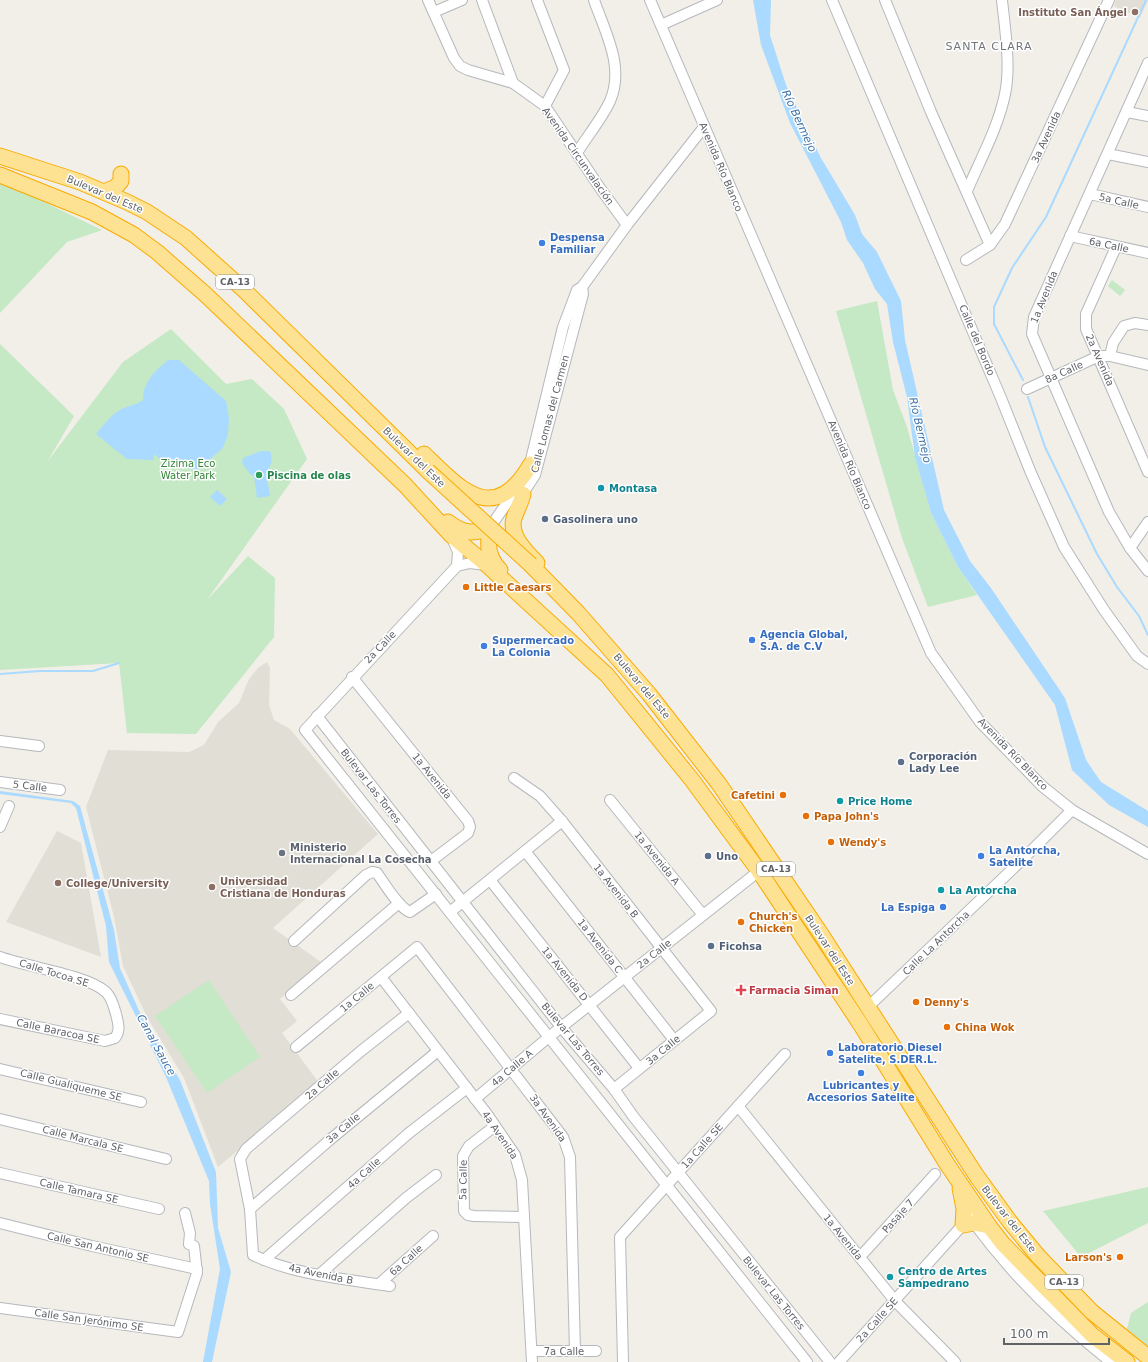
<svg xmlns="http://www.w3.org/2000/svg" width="1148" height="1362" font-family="'DejaVu Sans',sans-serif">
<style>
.education{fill:#e1ded6}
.green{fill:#c5e8c5}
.water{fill:#aadaff}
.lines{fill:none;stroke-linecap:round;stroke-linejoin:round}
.stream{stroke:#aadaff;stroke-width:2}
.minor-casing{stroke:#b5b8bc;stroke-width:12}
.highway-casing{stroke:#f9ab00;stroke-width:17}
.minor{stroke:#fff;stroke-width:10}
.highway{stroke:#fde293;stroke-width:15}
.highway-bridge-casing{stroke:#f9ab00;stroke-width:17;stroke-linecap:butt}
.highway-bridge{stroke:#fde293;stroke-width:15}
.education-dot{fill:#8d6e63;stroke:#fff;stroke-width:1.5}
.shop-dot{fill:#3f7fe0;stroke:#fff;stroke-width:1.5}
.leisure-dot{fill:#2e9e5b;stroke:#fff;stroke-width:1.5}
.culture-dot{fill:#0f9aa8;stroke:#fff;stroke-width:1.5}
.service-dot{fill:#5c6f8a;stroke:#fff;stroke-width:1.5}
.food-dot{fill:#e8710a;stroke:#fff;stroke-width:1.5}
.worship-dot{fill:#6b7280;stroke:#fff;stroke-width:1.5}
.health-dot{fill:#e0444e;stroke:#fff;stroke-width:1.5}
.labels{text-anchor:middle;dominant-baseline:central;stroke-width:3;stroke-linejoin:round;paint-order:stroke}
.shield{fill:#fff;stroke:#8f9295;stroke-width:1}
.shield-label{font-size:9px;font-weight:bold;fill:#5f6368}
.education-label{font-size:10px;font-weight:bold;fill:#785e54;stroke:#fff;text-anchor:start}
.street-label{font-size:10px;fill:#5f6368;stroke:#fff}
.shop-label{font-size:10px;font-weight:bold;fill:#366cbe;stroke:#fff;text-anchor:start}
.park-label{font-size:10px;fill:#348238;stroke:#fff}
.leisure-label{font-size:10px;font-weight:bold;fill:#27864d;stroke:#fff;text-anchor:start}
.culture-label{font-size:10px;font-weight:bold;fill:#0d838f;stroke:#fff;text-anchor:start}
.service-label{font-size:10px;font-weight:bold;fill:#4e5e75;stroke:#fff;text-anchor:start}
.food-label{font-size:10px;font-weight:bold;fill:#c56008;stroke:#fff;text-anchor:start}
.worship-label{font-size:10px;font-weight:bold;fill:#5b616d;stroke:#fff;text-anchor:start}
.health-label{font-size:10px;font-weight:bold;fill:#be3a42;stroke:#fff;text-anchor:start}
.neighbourhood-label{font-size:11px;letter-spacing:1px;fill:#70757a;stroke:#fff}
.water-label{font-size:11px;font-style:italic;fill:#4174aa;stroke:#fff}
</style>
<rect width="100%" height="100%" fill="#f1efe8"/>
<!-- education -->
<g class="education">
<path d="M1116,0H1148L1140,18L1114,6Z"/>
<path d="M267,662L270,668L269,705L274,720L290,729L378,834L273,928L321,962L280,999L297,1021L282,1033L319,1083L218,1167L184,1078L147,1017L123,966L114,917L86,807L108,750L189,752L204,745L218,722L239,703L249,679L258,668Z"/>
<path d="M57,831L81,843L101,957L6,922Z"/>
</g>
<!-- green -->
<g class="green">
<path d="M0,183L13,187L102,230L67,242L0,313Z"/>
<path d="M1112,280L1125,290L1120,296L1108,286Z"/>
<path d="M877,301L893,390L907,427L931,513L958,567L977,595L928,607L902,538L836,311Z"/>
<path d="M171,329L226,384L252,379L284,409L307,459L207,600L248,556L275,578L274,637L196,734L127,733L119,663L0,670V344L74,416L47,462L123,362Z"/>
<path d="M209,980L260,1057L207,1093L155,1016Z"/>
<path d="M1148,1187V1223L1081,1257L1043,1211Z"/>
<path d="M1148,1302V1346L1127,1329L1131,1313Z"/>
</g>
<!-- water -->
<g class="water">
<path d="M753,0H771L770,35L786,85L821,158L855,215L862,234L877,252L901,301L905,340L944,510L970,561L991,588L1065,698L1086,760L1101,782L1148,811V827L1109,805L1072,770L1055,705L958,567L931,513L915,457L907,397L893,342L887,304L875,289L863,263L847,240L841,222L790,123L761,45Z"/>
<path d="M168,360H179L226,401L229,418L228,435L222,449L197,470L166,464L154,454V460L127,459L96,434C104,425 111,414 122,409C130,405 136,405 143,400C143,382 155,371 168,360Z"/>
<path d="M261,451H270C273,458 271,468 266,473L270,496L257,498L254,476L250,474L242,463L243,458Z"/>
<path d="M217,490L227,499L220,506L210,497Z"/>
<path d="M0,791L73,801L80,806L114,930L120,968L145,1024L180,1080L216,1172L218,1228L231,1272L212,1362H203L220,1269L210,1204L209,1181L166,1077L109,962L106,926L76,808L71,803L0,794Z"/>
</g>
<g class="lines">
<!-- stream -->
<g class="stream">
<path d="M1023,380L994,324V307L1012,268L1046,217L1146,0"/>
<path d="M1028,397L1045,447L1097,554L1117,587L1139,616L1148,635"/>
<path d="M0,674L40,671H93L119,663"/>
</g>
<!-- minor casing -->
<g class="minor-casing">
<g id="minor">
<path d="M428,0L454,58L460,66L468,70L513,83L545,106L600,188L627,225"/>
<path d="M482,0L513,83"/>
<path d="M537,0L564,70L545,106"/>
<path d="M650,0L931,653L980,722L1042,786L1072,810L1148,854"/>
<path d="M832,0L1001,398L1031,473L1064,547L1104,610L1137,656L1148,664"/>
<path d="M885,0L931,112L990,245"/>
<path d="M434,12L462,0"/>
<path d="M661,25L717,0"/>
<path d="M1148,63L1034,317L1032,334L1109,512L1130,548L1148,571"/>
<path d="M1127,112L1148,116"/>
<path d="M577,153C586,138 603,117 610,101C625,67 605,32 594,0"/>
<path d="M1108,154L1148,162"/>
<path d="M967,191C980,160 998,128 1005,94C1011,66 1005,29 1002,0"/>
<path d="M1090,194L1148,207"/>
<path d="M1070,236L1148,253"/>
<path d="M1116,247L1086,314V329L1148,472"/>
<path d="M966,260L990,245L1005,224L1109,0"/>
<path d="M1110,356L1113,343L1124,326L1135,323L1148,325"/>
<path d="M1027,389L1099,356H1110L1148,365"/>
<path d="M529,468L563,327L577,290L582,287L627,225L704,127"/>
<path d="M520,498L535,475L583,294L582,287"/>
<path d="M491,529L493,523L518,487"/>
<path d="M452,538L458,552L457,566"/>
<path d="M1130,548L1148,522"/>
<path d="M486,565L470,563L457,566L305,730L807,1362"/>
<path d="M352,677L468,821L470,827L468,833L431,861"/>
<path d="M317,716L561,1027L614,1089L633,1116L830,1362"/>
<path d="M0,741L39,746"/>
<path d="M514,778L540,796L562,821L711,1011L614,1089"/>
<path d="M0,782L60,790"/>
<path d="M610,800L703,915"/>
<path d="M0,827L9,806"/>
<path d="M525,851L674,1040"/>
<path d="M490,880L639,1068"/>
<path d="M450,912L562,821"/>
<path d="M294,941L366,875L372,872L377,873C384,883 399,908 410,912L436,894"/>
<path d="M0,957C27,967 87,975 106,992C112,998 114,1007 116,1014C118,1023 121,1030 115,1038L105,1041L0,1019"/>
<path d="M381,977L487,1114L515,1155L522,1180L532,1362"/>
<path d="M291,995L399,903"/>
<path d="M868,1007L1024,858L1072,810"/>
<path d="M296,1047L417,947L563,1137L570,1157L575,1351"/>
<path d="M0,1069L141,1102"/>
<path d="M475,1099L550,1036L759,871"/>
<path d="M738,1106L895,1301L955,1362"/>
<path d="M0,1119L166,1159"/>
<path d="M495,1126L469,1146L463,1156L464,1211L468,1215L474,1216L524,1217"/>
<path d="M0,1173L159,1209"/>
<path d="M250,1209L332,1138L438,1051"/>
<path d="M0,1223L92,1246L197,1269"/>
<path d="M974,1223C1012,1275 1060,1322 1111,1362"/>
<path d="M860,1257L935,1174"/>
<path d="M264,1260L409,1133L467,1088"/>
<path d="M320,1274L406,1198L436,1175"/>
<path d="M379,1284L433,1236"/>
<path d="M390,1286C346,1279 294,1275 253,1255L250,1209L240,1159L246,1149L361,1051L409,1013"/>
<path d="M0,1308L178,1332L197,1273L194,1246L189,1244L190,1233L185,1213"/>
<path d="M532,1351H596"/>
<path d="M623,1362L620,1237L785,1054"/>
<path d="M839,1362L978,1208"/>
</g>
</g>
<!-- highway casing -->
<g class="highway-casing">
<g id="highway">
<path d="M0,156L80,182L127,202L147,212L186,238L244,290L428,471"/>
<path d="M0,175L92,212L134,235L157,252L205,294L405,485L451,535L487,565L607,675L692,780L759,871L861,1025L947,1164L989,1226L1003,1244L1092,1335L1127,1362"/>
<path d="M104,192L116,187L121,181V174"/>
<path d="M424,454C461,490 494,527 531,464"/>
<path d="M523,494C521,503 517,509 514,518C509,536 526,551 537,563"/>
<path d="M448,522C465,535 472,533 491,529"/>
<path d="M491,529C486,544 489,559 500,570"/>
<path d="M531,565L578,613L649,694L719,784L821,934L976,1175L1010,1222L1038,1256L1092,1312L1148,1357"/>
<path d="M960,1188L964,1209L963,1225L974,1223L989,1226"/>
</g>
</g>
<!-- minor -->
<use href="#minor" class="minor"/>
<!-- highway -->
<use href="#highway" class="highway"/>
<!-- highway-bridge casing -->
<g class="highway-bridge-casing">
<path id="highway-bridge" d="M428,471L531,565"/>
</g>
<!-- highway-bridge -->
<use href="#highway-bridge" class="highway-bridge"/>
</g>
<!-- markers -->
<g class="education-dot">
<circle cx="1135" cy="12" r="4"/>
<circle cx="58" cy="883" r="4"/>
<circle cx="212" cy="887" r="4"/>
</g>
<g class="shop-dot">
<circle cx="542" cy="243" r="4"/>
<circle cx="752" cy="640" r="4"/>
<circle cx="484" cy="646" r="4"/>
<circle cx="981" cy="856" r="4"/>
<circle cx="943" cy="907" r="4"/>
<circle cx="830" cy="1053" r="4"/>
<circle cx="861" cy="1073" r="4"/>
</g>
<circle class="leisure-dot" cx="259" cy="475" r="4"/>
<g class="culture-dot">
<circle cx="601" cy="488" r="4"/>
<circle cx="840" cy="801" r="4"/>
<circle cx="941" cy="890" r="4"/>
<circle cx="890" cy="1277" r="4"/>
</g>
<g class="service-dot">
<circle cx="545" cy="519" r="4"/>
<circle cx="901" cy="762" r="4"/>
<circle cx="708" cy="856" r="4"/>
<circle cx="711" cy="946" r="4"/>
</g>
<g class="food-dot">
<circle cx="466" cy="587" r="4"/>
<circle cx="783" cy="795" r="4"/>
<circle cx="806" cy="816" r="4"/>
<circle cx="831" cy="842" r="4"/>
<circle cx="741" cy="922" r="4"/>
<circle cx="916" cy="1002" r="4"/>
<circle cx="947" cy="1027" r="4"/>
<circle cx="1120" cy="1257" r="4"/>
</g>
<circle class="worship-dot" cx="282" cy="853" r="4"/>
<path class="health-dot" d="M739 984h4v4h4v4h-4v4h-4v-4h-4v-4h4z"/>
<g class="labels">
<!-- shield labels -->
<g class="shield">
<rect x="216" y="275" width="38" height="14" rx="3"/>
<rect x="757" y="862" width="38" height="14" rx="3"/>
<rect x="1045" y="1275" width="38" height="14" rx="3"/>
</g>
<g class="shield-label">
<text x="235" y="282">CA-13</text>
<text x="776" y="869">CA-13</text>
<text x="1064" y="1282">CA-13</text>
</g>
<!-- education labels -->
<g class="education-label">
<text x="1127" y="12" text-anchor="end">Instituto San Ángel</text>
<text x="220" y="881">Universidad<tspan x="220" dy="12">Cristiana de Honduras</tspan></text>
<text x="66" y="883">College/University</text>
</g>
<!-- street labels -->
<g class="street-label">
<text transform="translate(1046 137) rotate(-65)">3a Avenida</text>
<text transform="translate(578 156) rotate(55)">Avenida Circunvalación</text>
<text transform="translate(721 167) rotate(67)">Avenida Río Blanco</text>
<text transform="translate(105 194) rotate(23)">Bulevar del Este</text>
<text transform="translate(1119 201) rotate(13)">5a Calle</text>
<text transform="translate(1109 245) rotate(12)">6a Calle</text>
<text transform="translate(1044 297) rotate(-68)">1a Avenida</text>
<text transform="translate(977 340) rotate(67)">Calle del Bordo</text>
<text transform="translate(1100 360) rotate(66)">2a Avenida</text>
<text transform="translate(1064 372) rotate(-24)">8a Calle</text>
<text transform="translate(550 414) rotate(-75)">Calle Lomas del Carmen</text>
<text transform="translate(414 457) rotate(44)">Bulevar del Este</text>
<text transform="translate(850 465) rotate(67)">Avenida Río Blanco</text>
<text transform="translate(380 647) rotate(-46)">2a Calle</text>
<text transform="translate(642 686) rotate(50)">Bulevar del Este</text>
<text transform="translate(1013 754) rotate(46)">Avenida Río Blanco</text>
<text transform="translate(432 776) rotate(51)">1a Avenida</text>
<text transform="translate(30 786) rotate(7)">5 Calle</text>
<text transform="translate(371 786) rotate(52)">Bulevar Las Torres</text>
<text transform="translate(657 858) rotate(51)">1a Avenida A</text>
<text transform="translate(616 891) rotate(52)">1a Avenida B</text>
<text transform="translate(936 943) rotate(-44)">Calle La Antorcha</text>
<text transform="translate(600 946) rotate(52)">1a Avenida C</text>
<text transform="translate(830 950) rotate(57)">Bulevar del Este</text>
<text transform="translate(654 954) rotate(-38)">2a Calle</text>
<text transform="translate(54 973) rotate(17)">Calle Tocoa SE</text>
<text transform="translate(565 974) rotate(51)">1a Avenida D</text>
<text transform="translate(357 997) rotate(-40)">1a Calle</text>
<text transform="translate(58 1031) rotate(12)">Calle Baracoa SE</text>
<text transform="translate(573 1039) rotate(50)">Bulevar Las Torres</text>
<text transform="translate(663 1050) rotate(-39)">3a Calle</text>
<text transform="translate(512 1068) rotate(-40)">4a Calle A</text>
<text transform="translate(322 1084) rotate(-41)">2a Calle</text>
<text transform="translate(71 1085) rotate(14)">Calle Gualiqueme SE</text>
<text transform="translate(548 1118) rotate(55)">3a Avenida</text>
<text transform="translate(343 1128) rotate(-40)">3a Calle</text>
<text transform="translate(500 1135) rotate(56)">4a Avenida</text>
<text transform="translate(83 1139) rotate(14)">Calle Marcala SE</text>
<text transform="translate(702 1146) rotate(-48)">1a Calle SE</text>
<text transform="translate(364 1173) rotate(-42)">4a Calle</text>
<text transform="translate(463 1180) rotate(-89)">5a Calle</text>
<text transform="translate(79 1191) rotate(13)">Calle Tamara SE</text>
<text transform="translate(898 1216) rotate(-48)">Pasaje 7</text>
<text transform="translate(1009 1219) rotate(52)">Bulevar del Este</text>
<text transform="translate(843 1237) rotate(51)">1a Avenida</text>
<text transform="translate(98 1247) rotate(13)">Calle San Antonio SE</text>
<text transform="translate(406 1260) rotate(-42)">6a Calle</text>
<text transform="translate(321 1274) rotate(12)">4a Avenida B</text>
<text transform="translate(774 1293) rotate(51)">Bulevar Las Torres</text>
<text transform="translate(89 1320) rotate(8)">Calle San Jerónimo SE</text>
<text transform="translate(877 1320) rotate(-48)">2a Calle SE</text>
<text x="564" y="1351">7a Calle</text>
</g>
<!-- shop labels -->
<g class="shop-label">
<text x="550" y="237">Despensa<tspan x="550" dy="12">Familiar</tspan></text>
<text x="760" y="634">Agencia Global,<tspan x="760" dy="12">S.A. de C.V</tspan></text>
<text x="492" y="640">Supermercado<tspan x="492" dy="12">La Colonia</tspan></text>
<text x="989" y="850">La Antorcha,<tspan x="989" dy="12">Satelite</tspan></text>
<text x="935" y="907" text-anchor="end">La Espiga</text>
<text x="838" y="1047">Laboratorio Diesel<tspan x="838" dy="12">Satelite, S.DER.L.</tspan></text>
<text x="861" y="1085" text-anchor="middle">Lubricantes y<tspan x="861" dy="12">Accesorios Satelite</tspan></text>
</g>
<!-- park labels -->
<g class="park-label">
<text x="188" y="463">Zizima Eco<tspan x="188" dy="12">Water Park</tspan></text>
</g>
<!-- leisure labels -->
<g class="leisure-label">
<text x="267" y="475">Piscina de olas</text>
</g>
<!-- culture labels -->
<g class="culture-label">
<text x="609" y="488">Montasa</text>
<text x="848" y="801">Price Home</text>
<text x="949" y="890">La Antorcha</text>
<text x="898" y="1271">Centro de Artes<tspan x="898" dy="12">Sampedrano</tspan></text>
</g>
<!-- service labels -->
<g class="service-label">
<text x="553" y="519">Gasolinera uno</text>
<text x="909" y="756">Corporación<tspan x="909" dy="12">Lady Lee</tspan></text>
<text x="716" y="856">Uno</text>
<text x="719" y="946">Ficohsa</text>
</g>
<!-- food labels -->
<g class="food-label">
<text x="474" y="587">Little Caesars</text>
<text x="775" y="795" text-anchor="end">Cafetini</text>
<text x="814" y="816">Papa John's</text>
<text x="839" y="842">Wendy's</text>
<text x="749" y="916">Church's<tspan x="749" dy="12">Chicken</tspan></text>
<text x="924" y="1002">Denny's</text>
<text x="955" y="1027">China Wok</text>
<text x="1112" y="1257" text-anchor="end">Larson's</text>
</g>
<!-- worship labels -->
<g class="worship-label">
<text x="290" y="847">Ministerio<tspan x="290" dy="12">Internacional La Cosecha</tspan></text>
</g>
<!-- health labels -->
<g class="health-label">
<text x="749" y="990">Farmacia Siman</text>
</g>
<!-- neighbourhood labels -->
<g class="neighbourhood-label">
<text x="989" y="46">SANTA CLARA</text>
</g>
<!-- water labels -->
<g class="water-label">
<text transform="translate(799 121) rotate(65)">Río Bermejo</text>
<text transform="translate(920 430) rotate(77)">Río Bermejo</text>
<text transform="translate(156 1045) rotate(61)">Canal Sauce</text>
</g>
</g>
<!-- scale -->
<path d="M1004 1338v6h105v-6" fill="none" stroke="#5f6368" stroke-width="2"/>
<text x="1010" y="1338" font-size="12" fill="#5f6368" stroke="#ffffff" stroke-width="3" paint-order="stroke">100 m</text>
</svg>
